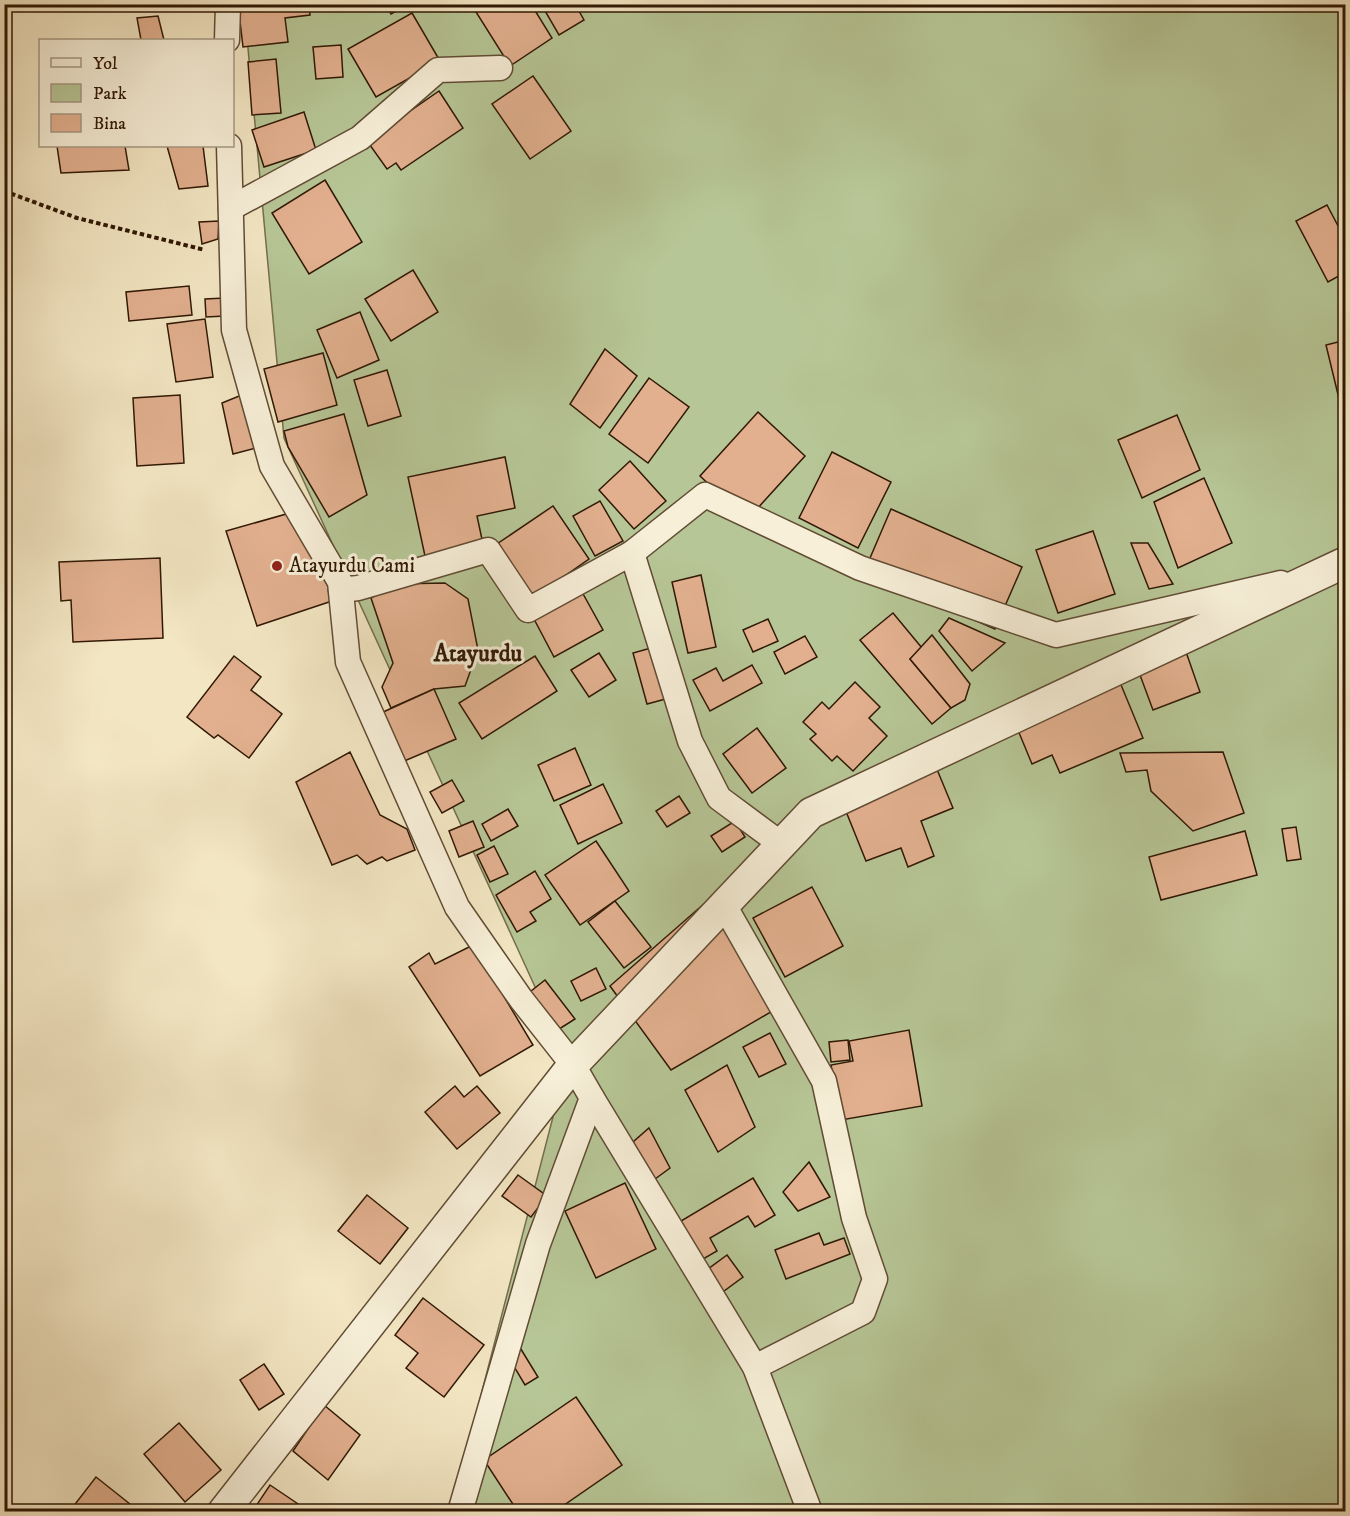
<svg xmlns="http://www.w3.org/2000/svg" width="1350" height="1516" font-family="'IM FELL DW Pica',serif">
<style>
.green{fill:#b7c696;stroke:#746f4d;stroke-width:1.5}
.building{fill:#e2b08f;stroke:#301804;stroke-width:1.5}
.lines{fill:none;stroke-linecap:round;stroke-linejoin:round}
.minor-casing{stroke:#614c34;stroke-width:27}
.tertiary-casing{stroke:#614c34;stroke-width:33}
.path{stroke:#301804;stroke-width:4;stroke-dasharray:4.5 3;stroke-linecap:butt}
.minor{stroke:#f7efd8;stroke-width:24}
.tertiary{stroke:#f7efd8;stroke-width:30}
.poi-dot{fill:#8f2418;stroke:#f7efd8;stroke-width:2}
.labels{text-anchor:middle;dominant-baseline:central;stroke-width:6;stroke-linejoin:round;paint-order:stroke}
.poi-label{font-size:21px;fill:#301804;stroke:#f7efd8;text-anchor:start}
.quarter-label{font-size:24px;font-weight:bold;fill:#301804;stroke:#f7efd8}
</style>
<rect width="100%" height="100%" fill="#f3e6c3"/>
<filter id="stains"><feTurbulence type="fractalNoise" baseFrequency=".00333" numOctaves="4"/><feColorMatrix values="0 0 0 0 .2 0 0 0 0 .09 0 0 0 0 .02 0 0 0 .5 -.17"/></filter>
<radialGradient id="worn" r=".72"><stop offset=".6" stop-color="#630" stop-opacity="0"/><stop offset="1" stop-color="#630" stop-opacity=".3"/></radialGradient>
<!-- green -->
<path class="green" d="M244,5H1345V1511H451L568,1059L284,438Z"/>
<!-- building -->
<g class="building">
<path d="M238,4H309L310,15L285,18L288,42L243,47Z"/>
<path d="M386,4H409L391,14Z"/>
<path d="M488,4H531L552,38L510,66L476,12Z"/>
<path d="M541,4H575L584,20L559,35Z"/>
<path d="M412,13L440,61L376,97L348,49Z"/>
<path d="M158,16L164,40H141L137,18Z"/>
<path d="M341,45L343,77L316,79L313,47Z"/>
<path d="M276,59L281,113L252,115L248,62Z"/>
<path d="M533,76L571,131L530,159L492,104Z"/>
<path d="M439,91L463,128L401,170L396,163L387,169L367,141Z"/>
<path d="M304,112L316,150L264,167L252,130Z"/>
<path d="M57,146H125L129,170L61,173Z"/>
<path d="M167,146H203L208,186L179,189Z"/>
<path d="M325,180L362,242L309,274L272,213Z"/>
<path d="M1327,205L1346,241V272L1328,282L1296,221Z"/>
<path d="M219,221L218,239L202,244L199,222Z"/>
<path d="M413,270L438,312L391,341L365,299Z"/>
<path d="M189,286L192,315L129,321L126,292Z"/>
<path d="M225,298V316L206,317L205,299Z"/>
<path d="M360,312L379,360L337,378L317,330Z"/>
<path d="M205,319L213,377L176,382L167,324Z"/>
<path d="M1346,340V410L1342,411L1326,345Z"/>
<path d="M605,349L637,376L600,428L570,404Z"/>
<path d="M323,353L337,405L278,422L264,369Z"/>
<path d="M387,370L401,416L368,426L354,380Z"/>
<path d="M649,378L689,407L648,463L609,434Z"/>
<path d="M249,392L264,446L233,454L222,403Z"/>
<path d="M180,395L184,463L137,466L133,398Z"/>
<path d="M758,412L805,456L747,520L700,476Z"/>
<path d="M344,414L367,495L329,517L288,447L284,431Z"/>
<path d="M1177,415L1200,470L1142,498L1118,440Z"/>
<path d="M832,452L891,482L858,548L799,518Z"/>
<path d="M505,457L515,508L477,516L483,544L425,556L408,477Z"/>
<path d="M630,461L666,501L634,529L599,490Z"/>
<path d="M1204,478L1232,543L1178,568L1154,502Z"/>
<path d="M600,501L623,541L595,556L573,516Z"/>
<path d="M553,506L589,559L527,602L491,548Z"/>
<path d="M891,509L1022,567L995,629L864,572Z"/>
<path d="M290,513L335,600L257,626L226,531Z"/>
<path d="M1093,531L1115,594L1058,613L1036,550Z"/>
<path d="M1131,543H1148L1173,584L1149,589Z"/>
<path d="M160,558L163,638L73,642L71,600L61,601L59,562Z"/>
<path d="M701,575L716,647L688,653L672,582Z"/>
<path d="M445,583L468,599L478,650L465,686L434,689L391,708L382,687L393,663L371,598L395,584Z"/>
<path d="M582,592L603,630L554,657L534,619Z"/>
<path d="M893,613L922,648L910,659L951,708L932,724L860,640Z"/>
<path d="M949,618L1005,643L972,671L939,631Z"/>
<path d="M768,619L778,641L753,652L743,630Z"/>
<path d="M932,635L970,684L965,700L951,708L910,659Z"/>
<path d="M805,636L817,657L785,674L774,652Z"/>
<path d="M669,643L684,694L647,704L633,653Z"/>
<path d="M1185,649L1200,692L1153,710L1137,667Z"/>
<path d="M599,653L616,680L589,697L571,670Z"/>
<path d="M234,656L261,677L251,690L282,714L249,758L218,735L214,738L187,717Z"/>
<path d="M535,656L557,691L482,739L459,703Z"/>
<path d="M752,665L762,683L710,711L693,680L716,668L723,681Z"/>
<path d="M1119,680L1143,738L1060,773L1052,755L1032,764L1015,723Z"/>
<path d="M855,682L880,707L869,718L887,736L853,771L837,756L832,761L810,739L816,734L803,722L822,702L829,709Z"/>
<path d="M434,689L456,739L402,762L381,713Z"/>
<path d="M757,728L786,768L752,793L723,754Z"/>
<path d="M575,748L591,785L554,801L538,765Z"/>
<path d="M350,752L380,815L407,829L415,850L387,861L382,857L367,864L357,855L332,865L296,782Z"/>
<path d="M1223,752L1244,813L1193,831L1151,791L1147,770L1126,772L1120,753Z"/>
<path d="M936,767L953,808L921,821L934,856L908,867L901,848L866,861L843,804Z"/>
<path d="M452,780L464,801L442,813L430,792Z"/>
<path d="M603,784L622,823L578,844L560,805Z"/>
<path d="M679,796L690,813L667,827L656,811Z"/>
<path d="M508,809L518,826L491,841L482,824Z"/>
<path d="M473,821L484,847L459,857L449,831Z"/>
<path d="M735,821L745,837L722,852L711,836Z"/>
<path d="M1296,827L1301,859L1287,861L1282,829Z"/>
<path d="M1245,831L1257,875L1161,900L1149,857Z"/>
<path d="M596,841L629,891L580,925L545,875Z"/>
<path d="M494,846L508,874L490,882L477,855Z"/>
<path d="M535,871L551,899L530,912L536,921L517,932L496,895Z"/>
<path d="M812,887L843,946L785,977L753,918Z"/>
<path d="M714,895L788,1002L671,1070L610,986Z"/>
<path d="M615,901L651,947L624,968L588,922Z"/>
<path d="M473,945L533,1045L480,1076L409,967L429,953L435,964Z"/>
<path d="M596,968L606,989L581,1001L571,981Z"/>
<path d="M545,980L575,1019L556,1031L521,999Z"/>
<path d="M909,1030L922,1106L841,1120L831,1065L853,1061L849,1041Z"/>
<path d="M770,1033L786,1064L759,1077L743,1047Z"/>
<path d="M848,1040L850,1060L831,1062L829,1042Z"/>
<path d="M727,1065L755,1127L718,1152L685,1090Z"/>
<path d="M455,1086L464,1097L477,1086L500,1113L457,1149L425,1112Z"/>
<path d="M649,1128L670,1168L655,1179L633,1142Z"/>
<path d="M809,1162L830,1197L798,1211L783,1192Z"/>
<path d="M518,1175L547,1196L531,1217L502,1196Z"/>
<path d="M753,1178L775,1215L755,1227L748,1216L710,1238L717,1251L698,1262L676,1224Z"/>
<path d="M625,1183L656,1249L596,1278L565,1211Z"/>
<path d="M367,1195L408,1228L380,1264L338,1231Z"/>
<path d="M819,1233L824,1245L844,1238L850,1254L786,1279L775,1250Z"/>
<path d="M727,1255L743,1277L720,1294L704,1272Z"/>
<path d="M423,1298L484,1345L444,1397L406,1368L418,1353L395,1335Z"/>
<path d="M519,1346L538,1377L525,1385L506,1353Z"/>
<path d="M264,1364L284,1394L259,1410L240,1380Z"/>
<path d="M576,1397L622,1465L554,1512H518L484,1460Z"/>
<path d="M324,1405L360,1435L328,1480L293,1451Z"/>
<path d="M179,1423L221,1470L185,1502L144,1454Z"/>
<path d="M96,1477L140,1512H69Z"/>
<path d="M270,1485L307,1510L306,1512H252Z"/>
</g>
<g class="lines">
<!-- minor casing -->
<g class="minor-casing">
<g id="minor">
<path d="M227,40L228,4"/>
<path d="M229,146L234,330L272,466L340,582L348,662L457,907L521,999L573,1065L592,1098L538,1244L460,1512"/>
<path d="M231,208L360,138L438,70L500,68"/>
<path d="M632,553L690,741L719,798L781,844"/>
<path d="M341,590L358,588L488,550L528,610L632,553L705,495L860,568L1056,635L1281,583"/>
<path d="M724,905L824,1081L854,1218L875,1279L863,1312L755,1367"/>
<path d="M592,1098L755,1367L810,1512"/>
</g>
</g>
<!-- tertiary casing -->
<g class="tertiary-casing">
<path id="tertiary" d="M223,1512L573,1065L811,813L1346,562"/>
</g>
<!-- path -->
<path class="path" d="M4,191L77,218L205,250"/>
<!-- minor -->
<use href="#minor" class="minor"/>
<!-- tertiary -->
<use href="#tertiary" class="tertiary"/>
</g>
<!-- markers -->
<circle class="poi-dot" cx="277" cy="566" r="6"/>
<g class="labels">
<!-- poi labels -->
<g class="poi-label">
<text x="289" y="566">Atayurdu Cami</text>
</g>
<!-- quarter labels -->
<g class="quarter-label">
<text x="478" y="654">Atayurdu</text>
</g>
</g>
<!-- margin -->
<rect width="1350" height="1516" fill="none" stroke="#f3e6c3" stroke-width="24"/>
<rect x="6" y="6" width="1338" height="1504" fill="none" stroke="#301804" stroke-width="3"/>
<rect x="12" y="12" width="1326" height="1492" fill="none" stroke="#301804" stroke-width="1.5"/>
<!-- legend -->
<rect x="39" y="39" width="195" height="108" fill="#f7efd8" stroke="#a79983" stroke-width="1.5"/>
<rect x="51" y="58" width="30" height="9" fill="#f7efd8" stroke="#a79983" stroke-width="1.5"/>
<text x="93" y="69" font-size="18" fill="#301804">Yol</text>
<rect x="51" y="84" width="30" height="18" fill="#b7c696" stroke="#a79983" stroke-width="1.5"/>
<text x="93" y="99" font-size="18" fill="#301804">Park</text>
<rect x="51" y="114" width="30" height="18" fill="#e2b08f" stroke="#a79983" stroke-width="1.5"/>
<text x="93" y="129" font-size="18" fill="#301804">Bina</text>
<rect width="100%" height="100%" filter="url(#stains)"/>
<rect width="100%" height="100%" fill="url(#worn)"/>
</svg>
